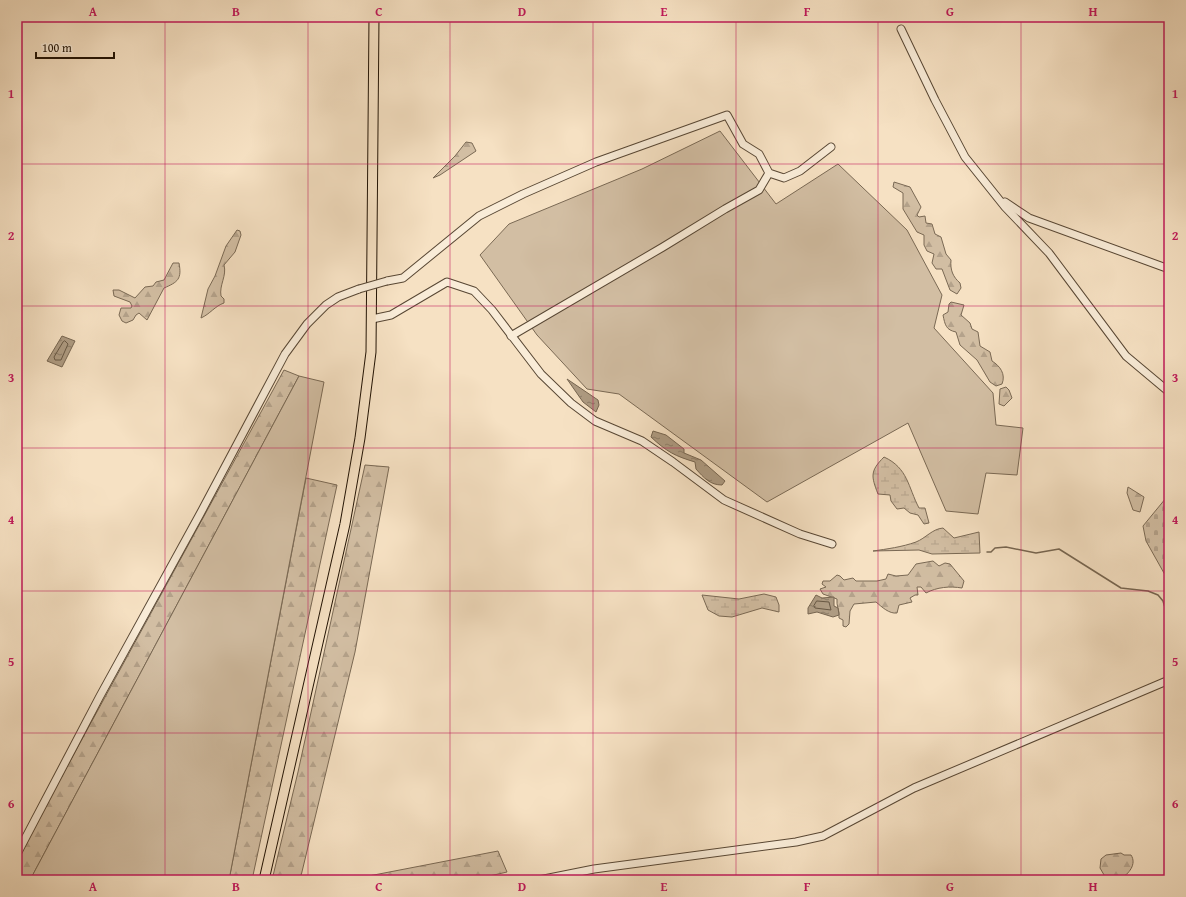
<svg xmlns="http://www.w3.org/2000/svg" width="1186" height="897" font-family="'Gentium Book Plus',serif">
<style>
.forest{fill:url(#forest-firs);stroke:#7a6954}
.wetland{fill:url(#wetland-marsh);stroke:#7a6954}
.cemetery{fill:url(#cemetery-stones);stroke:#7a6954}
.green{fill:#d2bea3;stroke:#7a6954}
.water{fill:url(#water-ripples);stroke:#766550}
.lines{fill:none;stroke-linecap:round;stroke-linejoin:round}
.shore{stroke:#685844;stroke-width:1}
.stream{stroke:#766550;stroke-width:1.5}
.minor-casing{stroke:#584734;stroke-width:9}
.major-casing{stroke:#231405;stroke-width:11}
.minor{stroke:#f9ecd8;stroke-width:7}
.major{stroke:#f6e1c3;stroke-width:9}
.minor-bridge-casing{stroke:#584734;stroke-width:9;stroke-linecap:butt}
.minor-bridge{stroke:#f9ecd8;stroke-width:7}
.grid{fill:none;stroke:#c2185b;stroke-width:1;stroke-opacity:0.55}
.neatline{fill:none;stroke:#c2185b;stroke-width:1.5}
.grid-label{font-size:13px;text-anchor:middle;font-weight:bold;fill:#c2185b}
</style>
<defs>
<pattern id="forest-firs" width="22" height="20" patternUnits="userSpaceOnUse"><rect width="22" height="20" fill="#d2bea3"/><path d="M5 1l3.5 6h-7zM16 11l3.5 6h-7z" fill="#b4a28b"/></pattern>
<pattern id="wetland-marsh" width="20" height="14" patternUnits="userSpaceOnUse"><rect width="20" height="14" fill="#d2bea3"/><path d="M1 5h8M5 5V1M11 12h8M15 12V8" fill="none" stroke="#b4a28b"/></pattern>
<pattern id="cemetery-stones" width="16" height="16" patternUnits="userSpaceOnUse"><rect width="16" height="16" fill="#d2bea3"/><path d="M2 7V4a2 2 0 0 1 4 0v3zM10 15v-3a2 2 0 0 1 4 0v3z" fill="#b4a28b"/></pattern>
<pattern id="water-ripples" width="26" height="14" patternUnits="userSpaceOnUse"><rect width="26" height="14" fill="#ae9b82"/><path d="M2 4q2-2 4 0t4 0M15 11q2-2 4 0t4 0" fill="none" stroke="#8d7d68"/></pattern>
</defs>
<rect width="100%" height="100%" fill="#f6e1c3"/>
<filter id="stains"><feTurbulence type="fractalNoise" baseFrequency=".005" numOctaves="4"/><feColorMatrix values="0 0 0 0 .2 0 0 0 0 .09 0 0 0 0 .02 0 0 0 .5 -.17"/></filter>
<radialGradient id="worn" r=".72"><stop offset=".6" stop-color="#630" stop-opacity="0"/><stop offset="1" stop-color="#630" stop-opacity=".3"/></radialGradient>
<!-- forest -->
<g class="forest">
<path d="M466,142L472,143L476,151L440,175L433,178L455,156Z"/>
<path d="M894,182L910,187L921,207L917,215L919,217L925,216L926,223L932,224L935,234L941,237L946,254L951,260C950,270 953,277 960,283L961,288L957,294L950,290L942,269H936L932,263L934,254L927,251L924,245V235L917,232L903,209V193L893,187Z"/>
<path d="M237,230L240,231L241,235L235,252L224,265C227,276 219,285 221,296L224,299V303C215,306 210,314 201,318L208,289L215,276L226,246Z"/>
<path d="M173,263H179C182,279 178,282 164,288L147,320L139,313L136,315L133,320L126,323L122,321L119,315L121,308H131L132,306L130,302L114,296L113,290H119L135,298L145,287L153,286L156,282L164,280Z"/>
<path d="M951,302L964,305L961,315L970,323L972,329L978,332L980,346L990,352L992,361C1000,366 1006,374 1002,384L996,386L990,382L977,360L960,345L956,332C946,330 945,325 943,315L948,312L949,304Z"/>
<path d="M284,370L299,376L30,880H17V858Z"/>
<path d="M1006,387L1009,390L1012,398L1004,406L999,404L1000,389Z"/>
<path d="M365,465L389,467L355,652L300,880H272L298,772Z"/>
<path d="M306,478L337,485L252,880H229Z"/>
<path d="M1128,487L1144,497L1140,512L1133,510L1127,493Z"/>
<path d="M933,561L939,566L945,563L950,564L964,581L962,588C950,586 937,587 926,593L921,587H917L918,595H915L910,598L912,602L899,605L897,613C889,614 882,607 876,602L854,604L850,611L849,624L846,627L843,626V620L839,618C840,610 836,606 837,599L823,594L820,589L826,587L822,584L823,581H830L837,575L840,576L844,580L853,578L856,581H877L886,579L888,574L896,576L908,575L916,564Z"/>
<path d="M498,851L507,872L472,880H348Z"/>
<path d="M1121,853L1124,855H1131C1137,864 1129,874 1120,879C1116,881 1111,880 1107,880L1100,868L1101,859L1106,855Z"/>
</g>
<!-- wetland -->
<g class="wetland">
<path d="M884,457C908,468 908,487 919,508H925L929,523L924,524L918,515L910,513L904,508L897,509L891,501L890,495L878,494C871,476 870,471 884,457Z"/>
<path d="M943,528L954,538L979,532L980,553L932,554L919,550L873,551C887,549 902,547 916,542C926,538 932,529 943,528Z"/>
<path d="M764,594L776,597L779,605V612L762,608L732,617L719,616L708,610L702,595L739,599Z"/>
</g>
<!-- cemetery -->
<path class="cemetery" d="M1166,498L1169,500V582L1146,541L1143,526Z"/>
<!-- green -->
<g class="green">
<path d="M720,131L776,204L838,164L907,230L942,295L934,328L993,393L996,425L1023,428L1017,475L986,473L978,514L946,511L908,423L767,502L619,394L587,389L537,335L480,255L509,224L642,169Z"/>
<path d="M299,376L324,382L229,880H30Z"/>
</g>
<!-- water -->
<g class="water">
<path d="M62,336L75,341L62,367L47,361Z"/>
<path d="M567,379L598,400L599,405L596,412L583,402Z"/>
<path d="M653,431L666,435L684,449V453L701,460L725,481L722,485C710,485 704,478 696,469L695,462C675,456 667,452 651,437Z"/>
<path d="M816,595L822,598L834,597V606L838,608L839,615L833,617L817,612L808,614V608Z"/>
</g>
<g class="lines">
<!-- shore -->
<g class="shore">
<path d="M65,341L68,344L61,360H55L54,357L63,342Z"/>
<path d="M817,601L829,602L831,610L815,608L814,606Z"/>
</g>
<!-- stream -->
<path class="stream" d="M987,552H991L995,548L1006,547L1036,553L1059,549L1121,588L1148,591L1158,595L1163,601L1166,611L1169,613"/>
<!-- minor casing -->
<g class="minor-casing">
<g id="minor">
<path d="M901,29L935,100L965,157L1005,207L1049,253L1126,356L1169,392"/>
<path d="M1005,202L1029,218L1169,269"/>
<path d="M387,281L403,278L479,216L523,194L596,162L727,115L743,144L759,154L769,173L784,178L800,171L831,147"/>
<path d="M372,319L391,315L447,282L474,291L492,310L541,374L571,403L595,421L642,441L673,462L724,500L800,534L832,544"/>
<path d="M511,336L663,247L725,209L759,190L769,173"/>
<path d="M17,854L100,696L200,514L285,354L307,324L326,305L338,297L359,289"/>
<path d="M539,880L594,869L796,842L823,836L914,788L1169,680"/>
</g>
</g>
<!-- major casing -->
<g class="major-casing">
<path id="major" d="M264,880L345,524L360,438L371,352L374,17"/>
</g>
<!-- minor -->
<use href="#minor" class="minor"/>
<!-- major -->
<use href="#major" class="major"/>
<!-- minor-bridge casing -->
<g class="minor-bridge-casing">
<path id="minor-bridge" d="M359,289L387,281"/>
</g>
<!-- minor-bridge -->
<use href="#minor-bridge" class="minor-bridge"/>
</g>
<!-- grid -->
<path class="grid" d="M165,17V880M308,17V880M450,17V880M593,17V880M736,17V880M878,17V880M1021,17V880M17,164H1169M17,306H1169M17,448H1169M17,591H1169M17,733H1169"/>
<!-- margin -->
<rect width="1186" height="897" fill="none" stroke="#f6e1c3" stroke-width="44"/>
<!-- scale -->
<path d="M36 52v6h78v-6" fill="none" stroke="#231405" stroke-width="2"/>
<text x="42" y="52" font-size="12" fill="#231405" stroke="#f9ecd8" stroke-width="3" paint-order="stroke">100 m</text>
<rect x="22" y="22" width="1142" height="853" class="neatline"/>
<g class="grid-label">
<text x="93" y="16">A</text>
<text x="236" y="16">B</text>
<text x="379" y="16">C</text>
<text x="522" y="16">D</text>
<text x="664" y="16">E</text>
<text x="807" y="16">F</text>
<text x="950" y="16">G</text>
<text x="1093" y="16">H</text>
<text x="11" y="98">1</text>
<text x="1175" y="98">1</text>
<text x="11" y="240">2</text>
<text x="1175" y="240">2</text>
<text x="11" y="382">3</text>
<text x="1175" y="382">3</text>
<text x="11" y="524">4</text>
<text x="1175" y="524">4</text>
<text x="11" y="666">5</text>
<text x="1175" y="666">5</text>
<text x="11" y="808">6</text>
<text x="1175" y="808">6</text>
<text x="93" y="891">A</text>
<text x="236" y="891">B</text>
<text x="379" y="891">C</text>
<text x="522" y="891">D</text>
<text x="664" y="891">E</text>
<text x="807" y="891">F</text>
<text x="950" y="891">G</text>
<text x="1093" y="891">H</text>
</g>
<rect width="100%" height="100%" filter="url(#stains)"/>
<rect width="100%" height="100%" fill="url(#worn)"/>
</svg>
